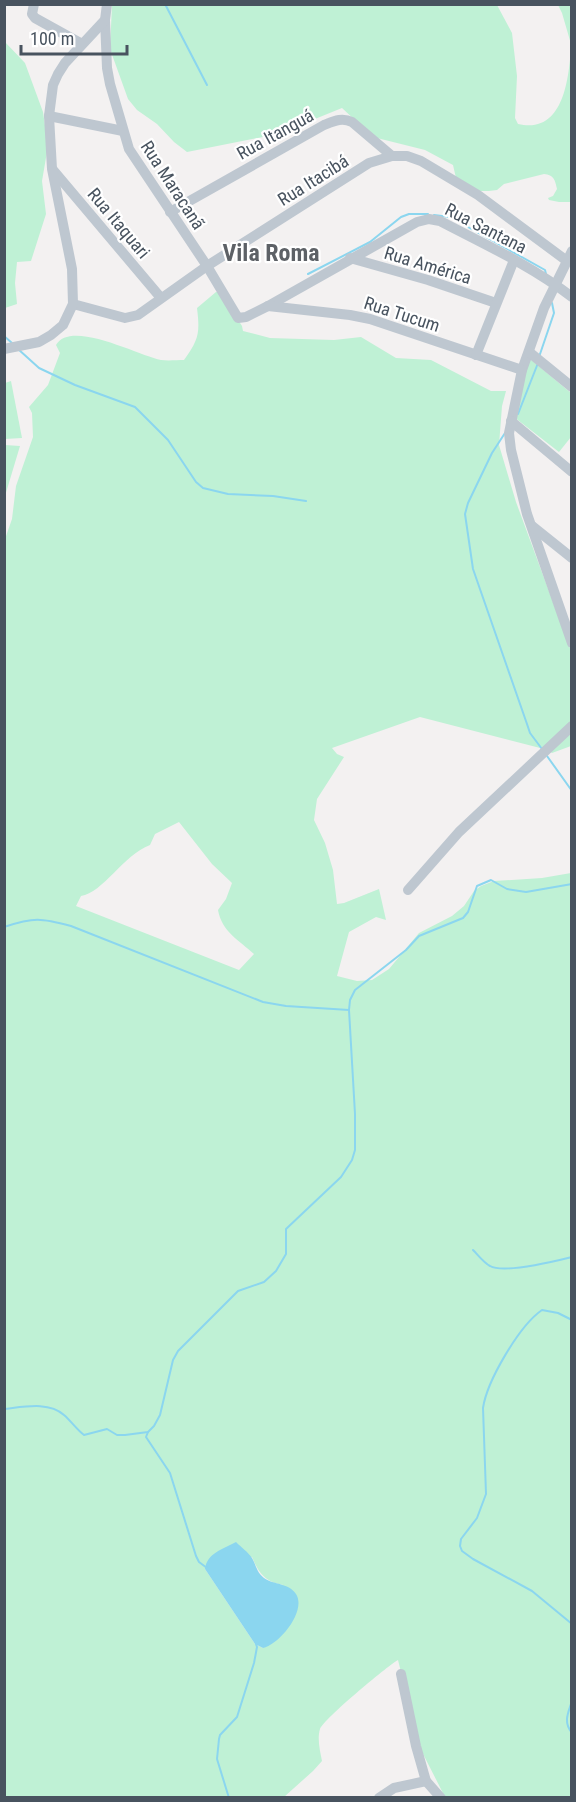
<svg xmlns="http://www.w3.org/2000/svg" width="576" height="1802" font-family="'Roboto Condensed',sans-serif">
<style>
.green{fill:#bff1d5;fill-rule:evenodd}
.water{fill:#8bd6ef}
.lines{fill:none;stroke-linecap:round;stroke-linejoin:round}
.stream{stroke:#8bd6ef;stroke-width:2}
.minor{stroke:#bec7d0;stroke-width:10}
.labels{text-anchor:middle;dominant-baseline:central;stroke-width:4.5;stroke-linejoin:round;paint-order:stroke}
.street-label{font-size:18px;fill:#48535f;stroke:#fff}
.district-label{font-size:24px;font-weight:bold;fill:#5d6166;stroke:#fff}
</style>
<rect width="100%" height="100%" fill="#f3f1f1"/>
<!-- green -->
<g class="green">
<path d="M112,5H497L512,33L517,76L515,118L518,124C564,135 569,77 571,47V202H559L549,200L548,198L553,196L557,189C555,180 554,175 544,174L504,184L497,190L489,191H480L456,178L453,165L425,150L373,137L342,108L278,134L187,152L174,142L157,124L137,110L128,99L110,49Z"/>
<path d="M558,5H571V44L562,13Z"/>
<path d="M5,42L25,63L43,112L48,146L42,181L46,214L31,261L17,262L15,283L17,304L5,308Z"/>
<path d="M216,292H220L242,326L243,331L270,338L334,340L361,337L396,358L431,360L491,391H506L502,406L499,445L516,502L571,651V746L552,753L548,750L420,717L332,748L337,754L344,757L317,799L314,820L325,843L333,870L337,904L344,903L379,889L386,920L376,917L349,932L337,976L357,981L372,980L389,969L419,933L452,916L464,906L474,891L481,886L494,881L542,878L571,873V1797H445L420,1748L398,1660C386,1667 324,1719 320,1729C317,1739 320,1751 322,1761L313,1771L284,1797H5V539L12,519L16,486L33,437L32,413L29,407L48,385L60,353L56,345C71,319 139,356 161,360C168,361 177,360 184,360C199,339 200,333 197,308ZM179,822L212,864L232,883L226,899L218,910C222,932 239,940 254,954L239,970L76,906L81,896C103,893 123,855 150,845L155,834ZM252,1557C259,1573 264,1581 283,1585L263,1648L255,1644L205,1569Z"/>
<path d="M529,358L571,393V437L559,452L514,417Z"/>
<path d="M11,381L22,438L5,439V383Z"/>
<path d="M5,445L20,446L5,496L4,445Z"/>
</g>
<!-- water -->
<path class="water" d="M236,1542C241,1547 248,1552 252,1558C256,1565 257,1573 264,1578C274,1585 289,1583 296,1594C307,1611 279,1645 263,1648L255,1644L205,1569C207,1553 223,1549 236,1542Z"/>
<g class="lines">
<!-- stream -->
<g class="stream">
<path d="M165,4L207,85"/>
<path d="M434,215L450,217L545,270L546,274"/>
<path d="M308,274L370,242L401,217L409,214H428"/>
<path d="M4,336L12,343"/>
<path d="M18,349L39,368L75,385L135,407L168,440L196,482L203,488L228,494L273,496L306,501"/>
<path d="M539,357L554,313L552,303"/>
<path d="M518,414L538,363"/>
<path d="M505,433L492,453L468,503L465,514L473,569L527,724L530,733L542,749"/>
<path d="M547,756L572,791"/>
<path d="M4,927C34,917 41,918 71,926L263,1002L286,1006L349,1010"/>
<path d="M473,1250C478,1255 484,1263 490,1266C504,1274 556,1261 572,1257"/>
<path d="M572,1320L558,1313L542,1310C519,1326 487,1381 483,1408L486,1494L477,1518L461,1539L460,1546L462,1551L473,1559L532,1591L572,1624"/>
<path d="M4,1409C23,1407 49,1401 64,1415C71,1421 77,1430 84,1435L107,1429L117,1435H125L148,1432L154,1426L160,1415L173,1360L178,1351L238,1291L264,1282L276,1271L286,1254V1229L341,1177L352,1160L355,1150V1114L349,1010L350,1000L355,990L406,950L419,936L463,918L468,912L477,886L491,880L507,889L526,892L572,884"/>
<path d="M148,1432L146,1437L170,1473L196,1556L199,1562L207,1568"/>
<path d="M572,1701C568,1713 563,1722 572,1733"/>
<path d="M229,1798L217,1759L219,1739L220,1735L237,1717L254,1663L257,1647L256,1644"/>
</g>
<!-- minor -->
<g class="minor">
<path d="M34,4L32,14L35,18L82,44"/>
<path d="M105,20L107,68L110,84L129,149L207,266L238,318L246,317L268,306L417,222L429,219L440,221C484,244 532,266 572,297"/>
<path d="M49,116L123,131"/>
<path d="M53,170L161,298"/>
<path d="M170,212L324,125C334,121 342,117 352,122L392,156"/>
<path d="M572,251L544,308L522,370L509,433L511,450L527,514L572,643"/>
<path d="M350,258L428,280L496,303"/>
<path d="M73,304L125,318L138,315L207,266L369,163L392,156H407L421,161L478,195L567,261"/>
<path d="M268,306L350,315L370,319L522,370"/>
<path d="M4,349L39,342L51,335L63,325L73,304L72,269L52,169L49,116L53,85L58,74L65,63L105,20L107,4"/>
<path d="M529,352L572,387"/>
<path d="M476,355L514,260"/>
<path d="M511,421L572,472"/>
<path d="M532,526L572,558"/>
<path d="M408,890L459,832L572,726"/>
<path d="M401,1674L416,1746L426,1781L441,1798"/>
<path d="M379,1798L394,1788L426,1781"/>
</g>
</g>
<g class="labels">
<!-- street labels -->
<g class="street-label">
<text transform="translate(275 134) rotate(-29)">Rua Itanguá</text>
<text transform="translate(313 180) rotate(-32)">Rua Itacibá</text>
<text transform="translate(173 185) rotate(57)">Rua Maracanã</text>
<text transform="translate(119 223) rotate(50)">Rua Itaquari</text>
<text transform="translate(486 228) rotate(27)">Rua Santana</text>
<text transform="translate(428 265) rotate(17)">Rua América</text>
<text transform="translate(402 314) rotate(18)">Rua Tucum</text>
</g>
<!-- district labels -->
<g class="district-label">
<text x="271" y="253">Vila Roma</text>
</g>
</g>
<!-- border -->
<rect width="576" height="1802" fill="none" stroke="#48535f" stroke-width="12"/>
<!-- scale -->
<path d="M21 45v9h106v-9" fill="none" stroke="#48535f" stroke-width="3"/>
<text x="30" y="45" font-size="18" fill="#48535f" stroke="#ffffff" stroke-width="4.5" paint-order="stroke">100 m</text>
</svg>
